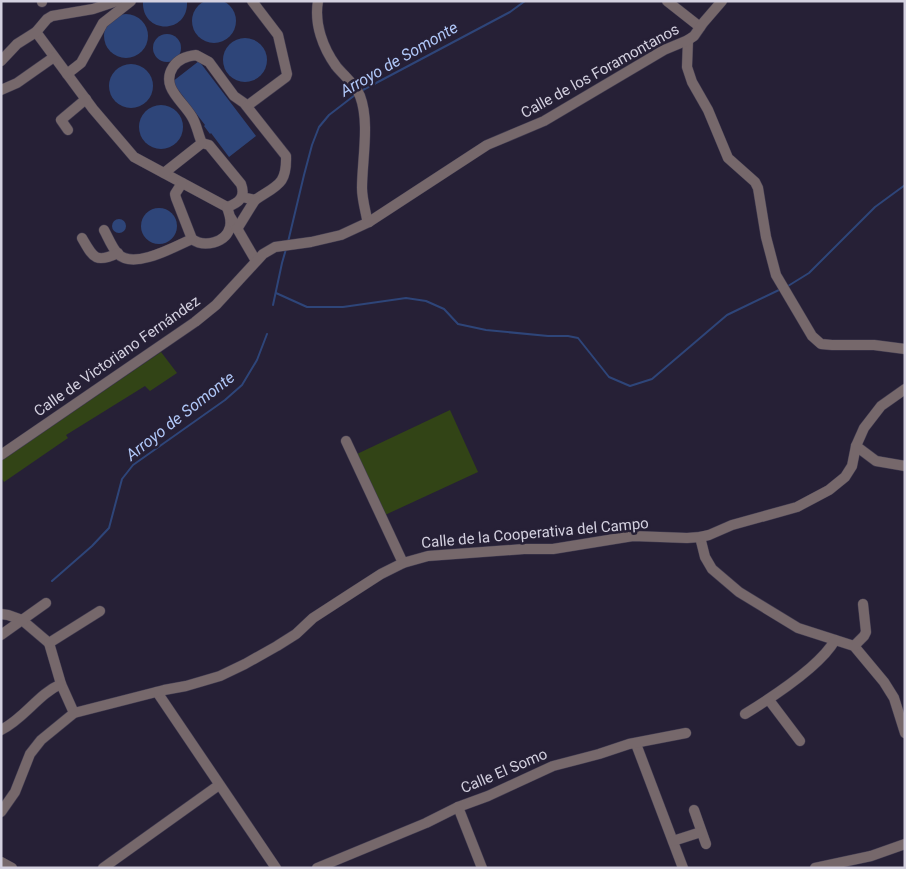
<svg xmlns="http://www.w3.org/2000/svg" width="906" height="869" font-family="Roboto,sans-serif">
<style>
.green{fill:#324416}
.water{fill:#2e4579}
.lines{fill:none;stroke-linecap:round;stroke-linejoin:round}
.stream{stroke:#2e4579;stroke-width:2}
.minor-casing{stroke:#423c51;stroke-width:11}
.minor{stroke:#76686b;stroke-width:10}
.labels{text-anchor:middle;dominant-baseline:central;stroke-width:5;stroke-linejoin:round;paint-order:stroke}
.street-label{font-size:15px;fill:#d4d1e0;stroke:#262036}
.water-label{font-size:16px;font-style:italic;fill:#b0c7f8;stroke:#262036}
</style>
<rect width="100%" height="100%" fill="#262036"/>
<!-- green -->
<g class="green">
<path d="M161,352L177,373L150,391L145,386L66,435L68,438L4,482L1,477V461Z"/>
<path d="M450,410L478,472L385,515L357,454Z"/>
</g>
<!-- water -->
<g class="water">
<circle cx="214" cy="21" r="22"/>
<path d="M143,1H187C189,35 141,35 143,1Z"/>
<circle cx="126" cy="36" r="22"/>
<circle cx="167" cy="48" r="14"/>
<circle cx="245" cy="60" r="22"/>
<path d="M199,61L256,136L229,157L211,133L210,134L204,126L205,125L172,82Z"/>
<circle cx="131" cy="86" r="22"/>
<circle cx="161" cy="127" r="22"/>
<circle cx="159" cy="226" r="18"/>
<circle cx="119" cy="226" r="7"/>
</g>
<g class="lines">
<!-- stream -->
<g class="stream">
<path d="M361,91L510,12L525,1"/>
<path d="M288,242L304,175L312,145L319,127L329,115L355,95"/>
<path d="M788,286L809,273L875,207L905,185"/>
<path d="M276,293L307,307H343L406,298L426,301L444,309L458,324L486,330L548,336H568L578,338L609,377L630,386L652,379L727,315L781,289"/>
<path d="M273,305L282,263L286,249"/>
<path d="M52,581L92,546L109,528L122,479L133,465L225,400L242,385L257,360L267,334"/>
</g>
<!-- minor casing -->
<g class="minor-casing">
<g id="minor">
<path d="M42,1V2"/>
<path d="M318,1C314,24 323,48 336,66C344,76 355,84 360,96C370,122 362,161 362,188C362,198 365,209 367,219L369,222"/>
<path d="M667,1L700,27"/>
<path d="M36,32L93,109L134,157L227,207C239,203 246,197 241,184L209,145L202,143C198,135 197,125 192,117C183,101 160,87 173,67C178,59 187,56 196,55L209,62L234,96L244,103L286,156C287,185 277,185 255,200L242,197"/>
<path d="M688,40L687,67L692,82L708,110L728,158L755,182L758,188L766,237L776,275L812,336L821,344L832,345H874L905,349"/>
<path d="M1,61L17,44L36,32L47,19L52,16L93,9L117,1"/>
<path d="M67,74L81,63L103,23L131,1"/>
<path d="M1,90L17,83L54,57"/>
<path d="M247,106L286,77L287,74L278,35L252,1"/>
<path d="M68,130L61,120L86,99"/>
<path d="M164,173L202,143"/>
<path d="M182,183L175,194L176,198L192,239C204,248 226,243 230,227C232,219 229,214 227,207"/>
<path d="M231,218L256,261"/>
<path d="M237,229L255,200"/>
<path d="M104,230C108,237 112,248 118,254C134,270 176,246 192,239"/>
<path d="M82,238C93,257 95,264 118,253"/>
<path d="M346,441L403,563"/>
<path d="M856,446L876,461L905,466"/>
<path d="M1,455L195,322L216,305L263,254L275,247L311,242L341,235L369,222L487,145L544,121L664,50L688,40L694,36L703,23L722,1"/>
<path d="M700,537L705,557L712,569L739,592L798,628L854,646L884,682L894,698L905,733"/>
<path d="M1,614L8,615L22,620L49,643L61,684L74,713"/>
<path d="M1,635L46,603"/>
<path d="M49,643L100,611"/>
<path d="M854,646L864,636L866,632L863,604"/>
<path d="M157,692L276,868"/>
<path d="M769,700L800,741"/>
<path d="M745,714C771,698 820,667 835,640"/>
<path d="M1,730C24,719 38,694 61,684"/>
<path d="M636,744L683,868"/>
<path d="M458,807L482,868"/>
<path d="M694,810L706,844"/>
<path d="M1,812L15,792L30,754L41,740L74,713L164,690L186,686L220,676L245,664L277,646L296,634L313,618L350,594L381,574L403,563L428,556L524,549H553L633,536L687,538L700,537L709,535L732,525L797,507L829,490L845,477L852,466L856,446L864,428L881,406L905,389"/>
<path d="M673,841L701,832"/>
<path d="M1,862L12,868"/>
<path d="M103,868L219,785"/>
<path d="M317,868L426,823L458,807L488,796L553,766L599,754L629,744L686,733"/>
<path d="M815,868L871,856L905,844"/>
</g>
</g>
<!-- minor -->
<use href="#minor" class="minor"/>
</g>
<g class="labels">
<!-- street labels -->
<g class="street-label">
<text transform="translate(600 71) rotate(-29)">Calle de los Foramontanos</text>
<text transform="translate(117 356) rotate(-35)">Calle de Victoriano Fernández</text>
<text transform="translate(535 533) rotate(-5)">Calle de la Cooperativa del Campo</text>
<text transform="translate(504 771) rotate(-23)">Calle El Somo</text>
</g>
<!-- water labels -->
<g class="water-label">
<text transform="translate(399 59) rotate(-30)">Arroyo de Somonte</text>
<text transform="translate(180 416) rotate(-38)">Arroyo de Somonte</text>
</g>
</g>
<!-- border -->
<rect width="906" height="869" fill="none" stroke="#d4d1e0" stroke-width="5"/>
</svg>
